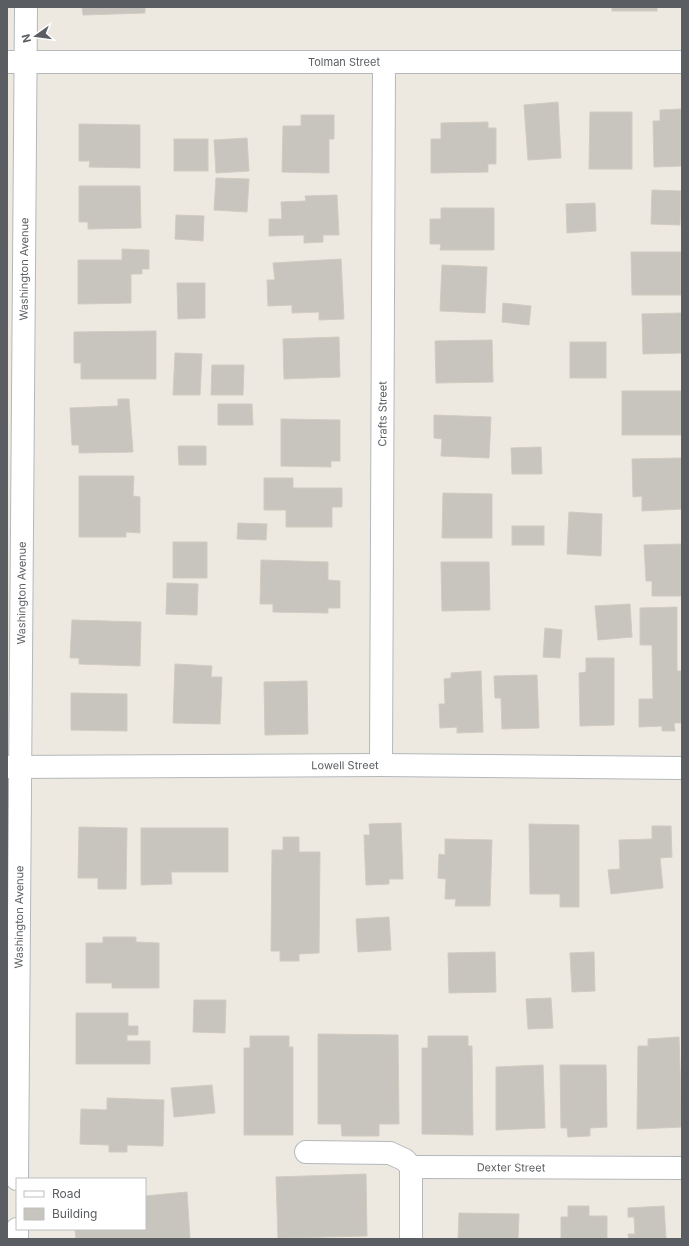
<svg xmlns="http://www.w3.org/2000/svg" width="689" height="1246" font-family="Inter,sans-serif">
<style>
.building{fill:#c8c4be;stroke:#d1cbc0}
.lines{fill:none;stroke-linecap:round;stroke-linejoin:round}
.minor-casing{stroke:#b4b8bc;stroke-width:24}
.tertiary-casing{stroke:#b4b8bc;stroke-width:24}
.minor{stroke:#fff;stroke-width:22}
.tertiary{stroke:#fff;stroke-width:22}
.labels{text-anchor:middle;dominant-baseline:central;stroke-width:3.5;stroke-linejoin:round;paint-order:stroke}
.street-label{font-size:11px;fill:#5a5e62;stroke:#fff}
</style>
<rect width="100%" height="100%" fill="#ede9e1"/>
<!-- building -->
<g class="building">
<path d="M82,7H145V13L83,15Z"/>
<rect x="612" y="7" width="45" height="4"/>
<path d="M558,102L561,158L528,160L524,105Z"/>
<path d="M682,109V166L654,167L653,121H660V110Z"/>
<path d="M590,112H632V169H589Z"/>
<path d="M301,115H334V139H329V173L282,172L283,126H301Z"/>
<path d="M488,122V128H496V164H488V172L431,173V139H441V123Z"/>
<path d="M79,124L140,125V168L89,167L90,161H79Z"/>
<path d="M247,138L249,171L216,173L214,140Z"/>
<rect x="174" y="139" width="34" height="32"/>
<path d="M216,178L249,179L247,212L214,210Z"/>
<path d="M79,186H140L141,228L88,229V222H79Z"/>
<path d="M652,190L681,191L680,225L651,224Z"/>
<path d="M337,195L339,235H323V242L304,243V235L269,236V219H282L281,202L306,201L305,196Z"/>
<path d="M595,203L596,231L567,233L566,204Z"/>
<path d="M441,208H494V250H440L441,244H430V219H441Z"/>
<path d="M176,215L204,216L203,241L175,239Z"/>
<path d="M122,249L149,250V269H142V274H131V303L78,304V260H122Z"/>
<path d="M631,252H681V295H632Z"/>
<path d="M341,259L344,319L319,320V312L292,313V305L268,306L267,280H275L273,263Z"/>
<path d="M442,265L487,267L485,313L440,311Z"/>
<path d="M177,283H205V318L178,319Z"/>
<path d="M503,303L531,306L529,325L502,322Z"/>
<path d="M682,313V353L643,354L642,314Z"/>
<path d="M156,331V379H81V363H74V332Z"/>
<path d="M339,337L340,377L284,379L283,339Z"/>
<path d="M492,340L493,382L436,383L435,341Z"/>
<rect x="570" y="342" width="36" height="36"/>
<path d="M175,353L202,354L200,395H173Z"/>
<path d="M212,365H244L243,395H211Z"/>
<rect x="622" y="391" width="60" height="44"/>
<path d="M118,399H129L133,452L79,453V445H72L70,408L118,406Z"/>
<path d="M218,404H252L253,425H218Z"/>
<path d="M434,415L491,417L489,458L441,456L442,439L434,438Z"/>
<path d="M281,419L340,420V461H331V467L281,466Z"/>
<path d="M178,446H206V465H179Z"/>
<path d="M541,447L542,474H512L511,448Z"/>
<path d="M682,458V509L642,511V496L633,497L632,459Z"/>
<path d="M79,476H134L133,496L140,497V533L126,532V537H79Z"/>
<path d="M264,478H293V488H342V507H332V527H286V510H264Z"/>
<path d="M443,493L492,494V538H442Z"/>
<path d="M569,512L602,514L601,556L567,554Z"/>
<path d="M238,523L267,524L266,540L237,539Z"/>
<rect x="512" y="526" width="32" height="19"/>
<rect x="173" y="542" width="34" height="36"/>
<path d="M682,544V596H652V581H646L644,545Z"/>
<path d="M261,560L328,562V580L340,581V608H328V613L273,612V604H260Z"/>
<path d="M441,562H489L490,610L442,611Z"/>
<path d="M167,583L198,584L197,615L166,614Z"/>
<path d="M630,604L632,637L598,640L595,606Z"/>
<path d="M677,607V671H682V723H674L675,731H662V726L639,727V699H653L652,645H640V608Z"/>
<path d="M72,620L141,622L140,666L79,664V658H70Z"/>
<path d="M545,628L562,630L560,658L543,657Z"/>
<path d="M586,658H614V725L580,726L579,673L586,672Z"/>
<path d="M175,664L212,666L211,677H222L220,724L173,723Z"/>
<path d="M481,671L483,732L457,733V727L440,728L439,704H445L444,679L451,678V673Z"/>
<path d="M537,675L539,728L502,729L501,698H495L494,676Z"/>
<path d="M307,681L308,734L265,735L264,682Z"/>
<path d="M71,693L127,694V731L71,730Z"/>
<path d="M401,823L403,879H389V884L366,885L364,835H370L369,824Z"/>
<path d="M529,824L579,825V907H560V894H530Z"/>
<path d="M652,826H671L672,857L660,858L663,888L611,894L608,870L620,869L619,840L652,839Z"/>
<path d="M79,827L127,828L126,889H98V878H78Z"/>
<path d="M141,828H228V872H171L172,884L141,885Z"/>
<path d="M283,837H299V852H320L319,953L299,954V961H280V951H271L272,850H283Z"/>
<path d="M445,839L492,840L490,906H455L456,899H445L446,879L438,878L439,854L445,855Z"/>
<path d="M389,917L391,950L358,952L356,919Z"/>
<path d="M103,937H136V942L159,943V988H112V983H86V943H103Z"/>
<path d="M495,952L496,992L449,993L448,953Z"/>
<path d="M594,952L595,991L572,992L570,953Z"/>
<path d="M551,998L553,1028L528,1029L526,999Z"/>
<path d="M194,1000H226L225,1033L193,1032Z"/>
<path d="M76,1013H128V1026H138V1035H127V1041H150V1064H76Z"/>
<path d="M318,1034L398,1035L399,1124H379V1136H342L341,1124H318Z"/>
<path d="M250,1036H289V1047H293V1135H244V1048H250Z"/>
<path d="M428,1036H468V1046H472L473,1135L422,1134V1048H428Z"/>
<path d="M679,1037L682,1127L637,1129L638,1046H648V1039Z"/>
<path d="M543,1065L545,1128L496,1130V1067Z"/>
<path d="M560,1065H606L607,1127L590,1128V1136L568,1137L567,1128H561Z"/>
<path d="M212,1085L215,1113L174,1117L171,1088Z"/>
<path d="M107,1098L164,1100L163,1146L127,1145V1152H109V1145L80,1144L81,1109L107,1110Z"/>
<path d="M366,1174L367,1236L278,1238L276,1177Z"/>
<path d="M187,1192L190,1239H76L75,1229H145V1196Z"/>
<path d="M568,1206H589V1216H607V1239H561V1217H568Z"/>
<path d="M664,1206L666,1239H629L628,1234H635L634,1217H628V1208Z"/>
<path d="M459,1213L519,1214L518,1239H458Z"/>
</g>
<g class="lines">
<!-- minor casing -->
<g class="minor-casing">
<g id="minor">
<path id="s1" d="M7,62H682"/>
<path id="s2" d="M381,765L384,62"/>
<path d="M306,1152L390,1153L405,1160L411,1167"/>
<path id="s3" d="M411,1167L682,1168"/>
<path id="s4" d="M17,1179L26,7"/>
<path d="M17,1239V1229"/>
<path d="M411,1239V1167"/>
</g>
</g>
<!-- tertiary casing -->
<g class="tertiary-casing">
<g id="tertiary">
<path id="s5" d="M7,767L381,765L682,768"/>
</g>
</g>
<!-- minor -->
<use href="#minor" class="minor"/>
<!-- tertiary -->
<use href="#tertiary" class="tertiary"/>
</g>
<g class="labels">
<!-- street labels -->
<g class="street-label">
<text stroke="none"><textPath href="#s1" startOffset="337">Tolman Street</textPath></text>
<text stroke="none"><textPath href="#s4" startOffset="910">Washington Avenue</textPath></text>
<text stroke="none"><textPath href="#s2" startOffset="351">Crafts Street</textPath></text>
<text stroke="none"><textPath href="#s4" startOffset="586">Washington Avenue</textPath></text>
<text stroke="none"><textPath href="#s5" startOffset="338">Lowell Street</textPath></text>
<text stroke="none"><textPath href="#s4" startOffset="262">Washington Avenue</textPath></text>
<text stroke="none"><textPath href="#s3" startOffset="100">Dexter Street</textPath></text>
</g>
</g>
<!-- border -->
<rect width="689" height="1246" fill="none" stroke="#5a5e62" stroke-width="16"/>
<!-- legend -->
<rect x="16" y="1178" width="130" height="52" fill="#ffffff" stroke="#bdbfc0"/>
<rect x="24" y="1191" width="20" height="6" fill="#ffffff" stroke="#bdbfc0"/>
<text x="52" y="1198" font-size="12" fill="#5a5e62">Road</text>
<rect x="24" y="1208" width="20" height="12" fill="#c8c4be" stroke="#bdbfc0"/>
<text x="52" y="1218" font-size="12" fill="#5a5e62">Building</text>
<!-- north arrow -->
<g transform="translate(36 36) rotate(256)" stroke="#ffffff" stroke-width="3" paint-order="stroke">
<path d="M0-3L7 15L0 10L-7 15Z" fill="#5a5e62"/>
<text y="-6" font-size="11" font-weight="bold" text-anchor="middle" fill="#5a5e62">N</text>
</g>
</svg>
